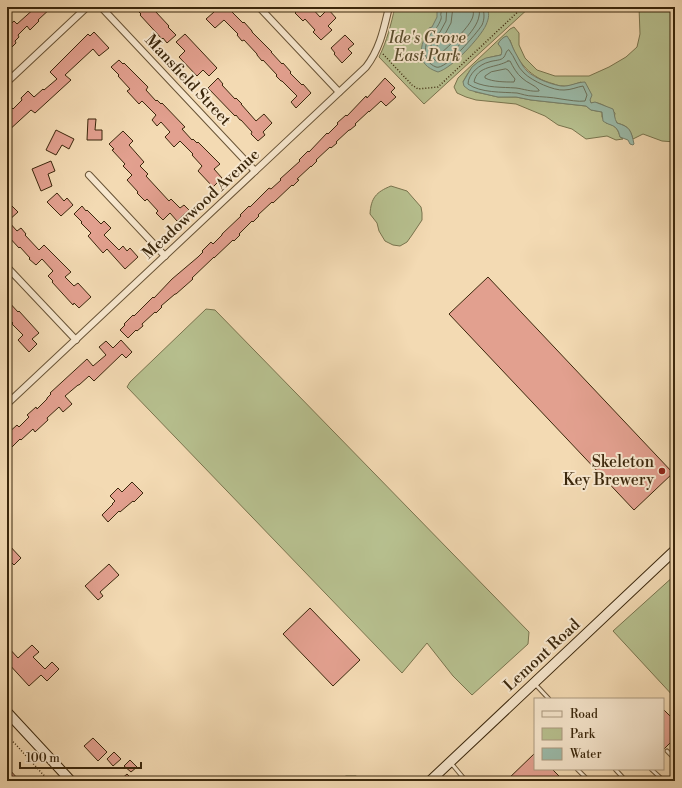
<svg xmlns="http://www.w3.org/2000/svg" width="682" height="788" font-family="'Libre Bodoni',serif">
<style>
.green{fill:#b7c08f;stroke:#79744e}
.water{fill:#9bbbaa;stroke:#75806b}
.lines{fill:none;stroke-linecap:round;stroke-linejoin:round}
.shore{stroke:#6b715b;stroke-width:1}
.building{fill:#e2a08f;stroke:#3b270c}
.lane-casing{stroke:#695436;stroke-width:5}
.street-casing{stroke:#695436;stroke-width:8}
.secondary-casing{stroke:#3b270c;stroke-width:11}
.path{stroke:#3b270c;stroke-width:1.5;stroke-dasharray:1 2;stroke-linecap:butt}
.lane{stroke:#f7e7ce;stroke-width:3}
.street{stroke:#f7e7ce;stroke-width:6}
.secondary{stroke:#f7e7ce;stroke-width:9}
.poi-dot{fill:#8f2418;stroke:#f7e7ce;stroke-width:1.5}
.labels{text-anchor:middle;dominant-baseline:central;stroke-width:4;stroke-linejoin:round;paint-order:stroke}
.park-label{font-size:16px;font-style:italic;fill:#5a4d2d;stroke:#f7e7ce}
.street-label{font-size:16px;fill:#3b270c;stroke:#f7e7ce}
.poi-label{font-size:16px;fill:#3b270c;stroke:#f7e7ce;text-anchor:end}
</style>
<rect width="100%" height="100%" fill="#f3dab3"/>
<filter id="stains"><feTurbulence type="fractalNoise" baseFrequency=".005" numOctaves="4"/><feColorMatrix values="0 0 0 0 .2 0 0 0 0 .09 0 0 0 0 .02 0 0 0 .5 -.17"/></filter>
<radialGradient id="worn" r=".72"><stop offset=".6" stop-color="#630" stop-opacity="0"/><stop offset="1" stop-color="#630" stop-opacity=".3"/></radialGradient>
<!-- green -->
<g class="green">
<path d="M395,7H530L424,104L379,57C387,41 391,24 395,7Z"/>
<path d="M639,7H675V142L662,141L643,134L633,139C630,129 628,126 617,123L614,119L615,113C608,108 600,101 591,103L581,82C575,84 568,87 563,86C560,86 556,85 554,84C530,78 517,62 510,40L504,37L500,41L498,44C501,47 503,50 501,55C496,56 490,57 485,59C474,63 468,72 463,82L475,92L485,94L498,97H516L531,100L586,106L591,110L602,112V117L606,123C614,125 618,128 620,137L623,139L616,140L607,136L586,139L572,129L558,125L545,116L516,104L476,100L466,97L457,93L454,87L458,78L510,29L514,27L519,33V45L525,58L537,70L555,76H589L609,67L626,57L637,47L640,34Z"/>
<path d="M391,186L407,191L421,207L422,213V220L412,235L407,242L400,246L393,245L385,241L379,231L377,223L370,214C371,198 376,192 391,186Z"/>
<path d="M206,309L215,310L529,632L528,644L472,695L453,676L427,643L402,673L127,387L130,382Z"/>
<path d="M675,575V698L613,631Z"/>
<path d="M346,776H356L363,781H335Z"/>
</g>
<!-- water -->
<g class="water">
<path d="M439,7H486C490,13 489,18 486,25C480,38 452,68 438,72C414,64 420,46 429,28L432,27L437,17V11Z"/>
<path d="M507,36C511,41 512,47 515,52C519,59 522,66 527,71C536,79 550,84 561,86C569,87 577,82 585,82L592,95L590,100L591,103L595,102L613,109C615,114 614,118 617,123C630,127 631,130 634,144L633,145L630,144L628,140L620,137C617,123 611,127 603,121L602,112L591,110L586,106L531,100L516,97H498L485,94L469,90L464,86L463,82L472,67L478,62L486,58L501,55C503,50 501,47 498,44C500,40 503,37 507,36Z"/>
</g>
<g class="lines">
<!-- shore -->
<g class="shore">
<path d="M442,7C442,9 441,11 441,13C440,17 442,14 441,19C440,22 437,28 435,29C434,31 432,32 431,33C424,45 421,61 436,67C445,71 477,33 482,25C485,18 484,14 483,7"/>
<path d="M447,7L446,21L440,32L435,36L430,48V55L432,58L438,62H441C452,52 477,31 479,16C480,13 479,10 478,7"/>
<path d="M453,7L451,23L445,34L440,40L438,43L436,49V53L438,55L440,54C448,47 471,26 473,16C474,13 473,10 472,7"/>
<path d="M509,50C515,57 517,67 524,73C532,81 554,91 564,90C571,90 577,87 583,86L587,95L585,101C578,102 569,100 561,99C551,97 542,97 532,96C527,96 522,94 517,93C503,92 480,93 468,84C468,74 480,64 489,62C494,60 501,61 504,57C505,56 506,52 507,51Z"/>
<path d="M508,61H510C513,67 517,74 522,78C527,83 535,85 539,90V91C531,92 524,89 516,88C502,87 487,88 474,82C477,65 497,68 508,61Z"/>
<path d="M506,69L508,70L515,79L514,82C505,82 493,82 485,78V76L491,72Z"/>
</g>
</g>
<!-- building -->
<g class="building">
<path d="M36,7H52L38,20L39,21L30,30L27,26L18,35L19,37L15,41L16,43L10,49L7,45V27L14,21L17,24Z"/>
<path d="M134,7H159L155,11L169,26L168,27L176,35L167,43L163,38L162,39L140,15L141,14Z"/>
<path d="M210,7H227L243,23L244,22L252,31V32L272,52H271L282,64L283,63L291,72L290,73L302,85L303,84L311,93L296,108L291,102L297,96L282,81H281L276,76L277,75L263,60L262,61L257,55V54L244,40L242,41L237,35L238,34L224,20L215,28L206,19L214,12Z"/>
<path d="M294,7H311L320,17L328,9L336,18L328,26L332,30L321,40L313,32L315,30L305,19L303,21L295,13L297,11Z"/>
<path d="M94,32L109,48L99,56L93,49L65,75L71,80L35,113L31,110L7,132V111L11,107L13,109L22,100L21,98L28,91L34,97L43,89L44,90L57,79L50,72L88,34L90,36Z"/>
<path d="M185,34L217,68L209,76L203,70L197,76L179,57L185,51L176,42Z"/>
<path d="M345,35L354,44L348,49L352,53L342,63L334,54L335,53L331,48Z"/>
<path d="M119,60L123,64L124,63L148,87L146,90L156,101L157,100L161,104L162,103L185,127L182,129L192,140L193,139L197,143L198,142L220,164L214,169L222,178L213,187L198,171L202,166L192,155L193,154L180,141L174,147L165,137L170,132L161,122L157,126L152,120L156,115L142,101L139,104L127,91L130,89L118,76L119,75L111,67Z"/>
<path d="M218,78L223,84L222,85L235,99L236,98L242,104H241L256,121L264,114L272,123L263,132L265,135L258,141L251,134L252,132L241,120H240L236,115L235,116L208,88Z"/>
<path d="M385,78L395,88L391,92L396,97L386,106L381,101L369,112V111L355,124L356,125L350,130H349L336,142L337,143L331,148L330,147L316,160L317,161L311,167V166L297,179L299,180L293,186L292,185L273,203L272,202L258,215L259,216L253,222L252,221L239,234L240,235L234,241L233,240L214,258V257L192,278L193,279L176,294H175L161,306L162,307L156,313L155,312L142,324L143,326L137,331L136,330L128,338L120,330L125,325L124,324L133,315L134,316L153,297L154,298L172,279L198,257L203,252L202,251L211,242L213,244L222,235V234L241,216L240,215L249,206L250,207L269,188L271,189L281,180L280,179L300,161L299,160L308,151L309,152L327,133L328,134L338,124L337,123L346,115L347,116L366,96L367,98Z"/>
<path d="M88,119H96L95,130H102V140H87Z"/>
<path d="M56,130L74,139L69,149L62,145L56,155L46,150Z"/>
<path d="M123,131L133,141L129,145L144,162L140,166L148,174L146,176L169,201L171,199L180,208L184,205L189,210L177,221L170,213L163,220L156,213L158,211L147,199L145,201L137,193L138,192L127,180L132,175L123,166L125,164L112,150L114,149L109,144Z"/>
<path d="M51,161L55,171L48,174L52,186L41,191L32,169Z"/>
<path d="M57,193L64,201L67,198L73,205L61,216L47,202Z"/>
<path d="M7,201L18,212L8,221L17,231L21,228L26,234L25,235L39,250L44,245L71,272L65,277L74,286L78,283L91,297L79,308L74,303L73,305L52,282L53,281L48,276L53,271L42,259L36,265L29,259L30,258L20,247L19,248L7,235Z"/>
<path d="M82,206L86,211L87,210L101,224L104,221L111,228L104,235L119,250L123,246L127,251L130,248L138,257L125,269L107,249L103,253L88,236L91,233L81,223L82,222L74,214Z"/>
<path d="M488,277L673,473L634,510L449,314Z"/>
<path d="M7,300L18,312L19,311L39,333L32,339L37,344L29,352L18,340L23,335L12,324L13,323L7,317Z"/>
<path d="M121,340L132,352L126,358L122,354L94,381L89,376L79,385H78L65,396L72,404L63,412L59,407L47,418L48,420L35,432L33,429L21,440L20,439L7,452V434L17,425L19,427L29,417L27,415L36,407L37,409L47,399V398L51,394L50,393L87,359L93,366L106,355L99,347L106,341L113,348Z"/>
<path d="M132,482L143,493L134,502L133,501L120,512L119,511L108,522L102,515L113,504H112L115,501L110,496L118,488L122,492Z"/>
<path d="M7,543L21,558L14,565L7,558Z"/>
<path d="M109,564L119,575L100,592L103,596L98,600L85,586Z"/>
<path d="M310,608L360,660L333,686L283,634Z"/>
<path d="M32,645L39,652L33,657L45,669L52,662L59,669L47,681L41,675L29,686L7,662V646L18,658Z"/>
<path d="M663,709L675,721V738L663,750Z"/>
<path d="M93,738L107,752L98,761L84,746Z"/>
<path d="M114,752L121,759L113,766L107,759Z"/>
<path d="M535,753V769H552L564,781H506Z"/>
<path d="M130,760L137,767L131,772L124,766Z"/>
<path d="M7,767L20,781H7Z"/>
<path d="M127,774L134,781H119Z"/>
</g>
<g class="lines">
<!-- lane casing -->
<g class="lane-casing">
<g id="lane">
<path d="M535,684L549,699"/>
<path d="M667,751L675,759"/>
<path d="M451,763L466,781"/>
<path d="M577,769L589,781"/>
<path d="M615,769L626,781"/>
<path d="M651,769L664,781"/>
<path d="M674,781L675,780"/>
</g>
</g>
<!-- street casing -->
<g class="street-casing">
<g id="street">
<path d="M101,7L255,171"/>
<path d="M259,7L339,92"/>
<path d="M7,82L87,7"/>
<path d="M89,175L165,256"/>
<path d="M7,267L76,340"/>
<path d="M7,404L366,67C380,49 384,28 389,7"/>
</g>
</g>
<!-- secondary casing -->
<g class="secondary-casing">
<g id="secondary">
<path d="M7,712L71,781"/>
<path d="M430,781L675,550"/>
</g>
</g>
<!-- path -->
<g class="path">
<path d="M383,54L412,85L418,89L438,87L523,7"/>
<path d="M7,735L49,781"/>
</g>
<!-- lane -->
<use href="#lane" class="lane"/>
<!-- street -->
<use href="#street" class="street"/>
<!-- secondary -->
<use href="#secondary" class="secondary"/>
</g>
<!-- markers -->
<circle class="poi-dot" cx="662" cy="471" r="4"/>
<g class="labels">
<!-- park labels -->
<g class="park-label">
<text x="427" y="38">Ide's Grove<tspan x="427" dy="18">East Park</tspan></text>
</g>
<!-- street labels -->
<g class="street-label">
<text transform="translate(188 80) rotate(47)">Mansfield Street</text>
<text transform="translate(201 204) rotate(-43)">Meadowwood Avenue</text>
<text transform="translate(542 655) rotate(-43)">Lemont Road</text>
</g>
<!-- poi labels -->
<g class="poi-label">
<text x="654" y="462">Skeleton<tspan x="654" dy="18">Key Brewery</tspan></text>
</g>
</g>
<!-- margin -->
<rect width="682" height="788" fill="none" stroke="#f3dab3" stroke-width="24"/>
<rect x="8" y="8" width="666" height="772" fill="none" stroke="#3b270c" stroke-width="2"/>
<rect x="12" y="12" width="658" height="764" fill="none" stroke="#3b270c"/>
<!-- legend -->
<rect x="534" y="698" width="130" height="72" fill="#f7e7ce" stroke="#ac9a80"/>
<rect x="542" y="711" width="20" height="6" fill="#f7e7ce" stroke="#ac9a80"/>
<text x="570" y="718" font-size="12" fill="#3b270c">Road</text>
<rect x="542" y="728" width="20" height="12" fill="#b7c08f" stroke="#ac9a80"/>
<text x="570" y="738" font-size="12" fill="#3b270c">Park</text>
<rect x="542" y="748" width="20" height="12" fill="#9bbbaa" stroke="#ac9a80"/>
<text x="570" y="758" font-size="12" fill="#3b270c">Water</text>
<!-- scale -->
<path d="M20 762v6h121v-6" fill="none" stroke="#3b270c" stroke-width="2"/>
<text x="26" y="762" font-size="12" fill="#3b270c" stroke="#f7e7ce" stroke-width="3" paint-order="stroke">100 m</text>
<rect width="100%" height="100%" filter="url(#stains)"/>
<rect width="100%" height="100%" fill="url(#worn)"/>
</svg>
